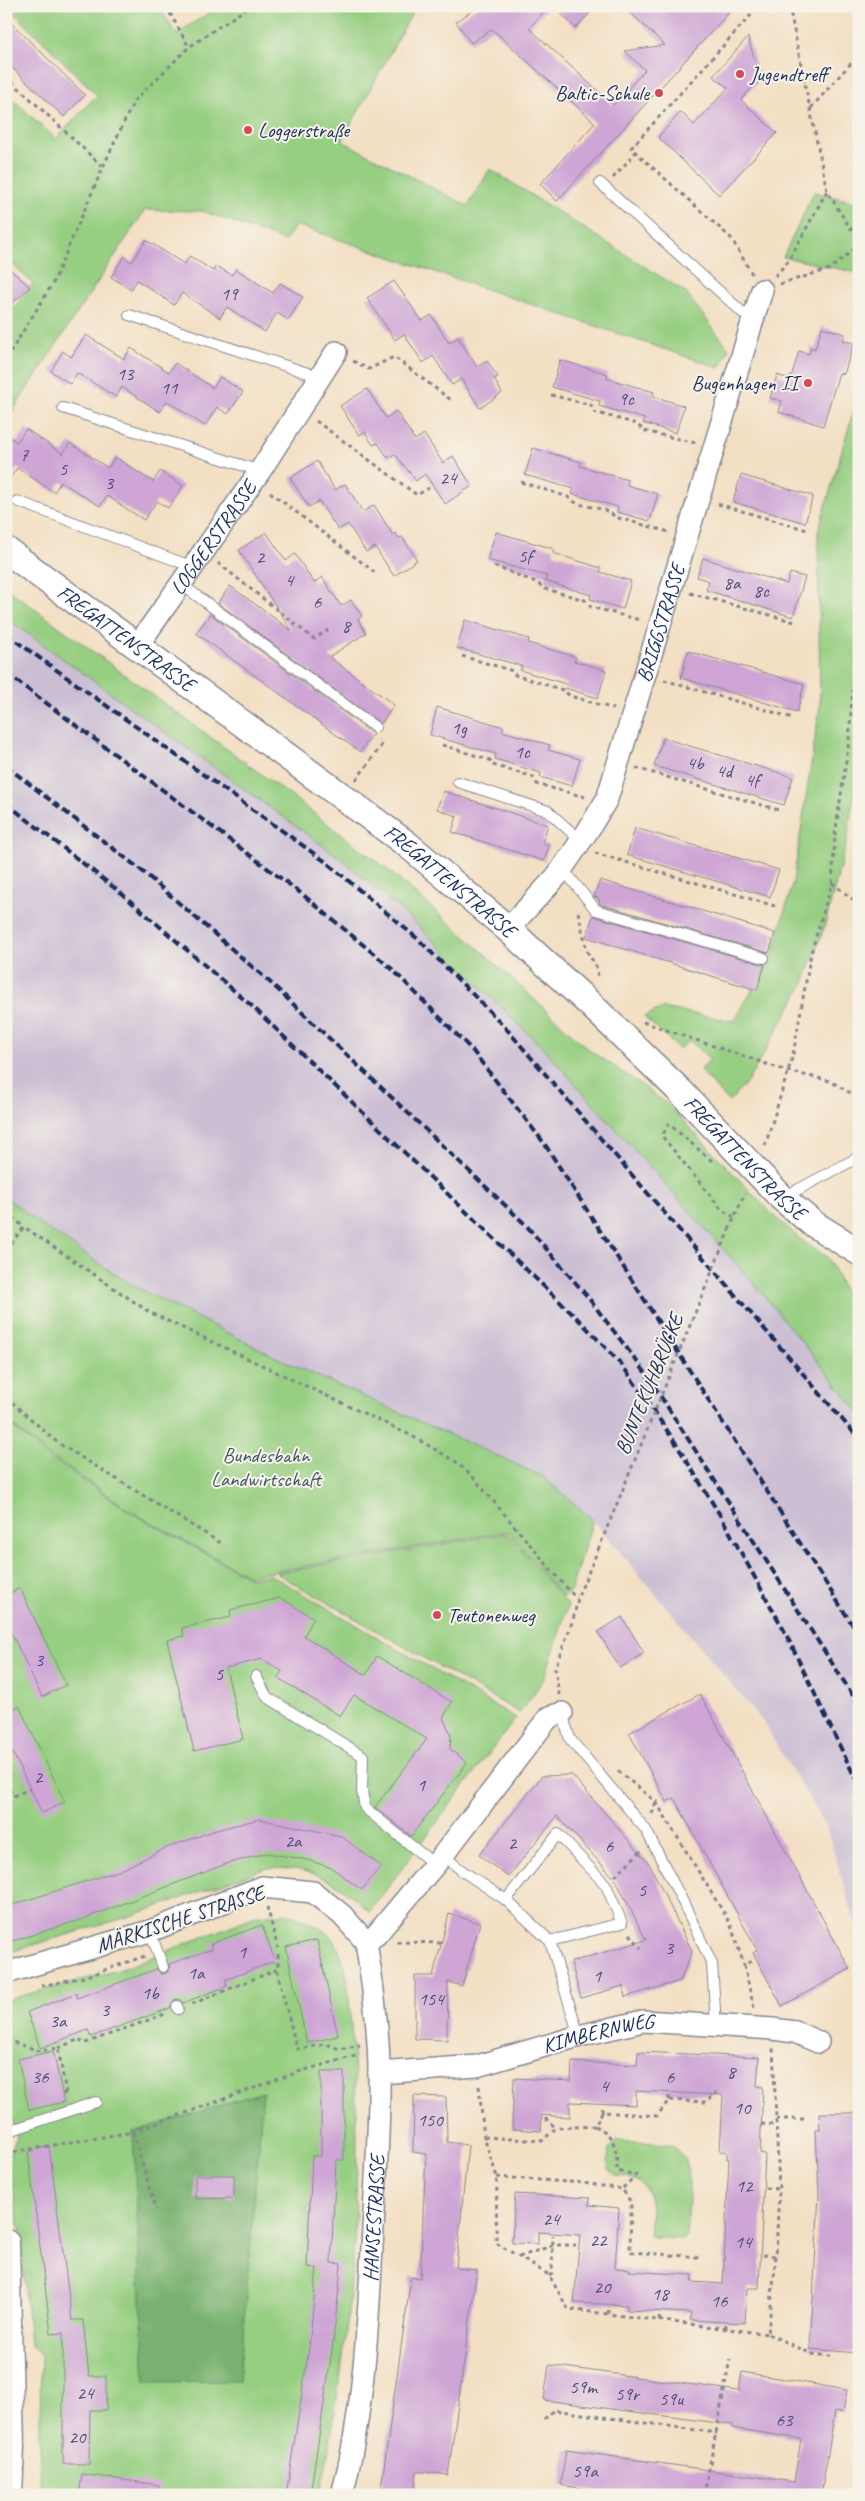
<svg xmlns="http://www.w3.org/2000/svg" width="865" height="2501" font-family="Caveat,sans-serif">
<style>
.industrial{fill:#ccbfd4}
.green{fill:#97cf82;stroke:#597f70}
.forest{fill:#79b270;stroke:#4a7067}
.building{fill:#cea5d5}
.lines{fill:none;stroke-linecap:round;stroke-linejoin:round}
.service-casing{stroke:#878790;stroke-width:12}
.minor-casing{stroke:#878790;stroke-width:24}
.tertiary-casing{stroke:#878790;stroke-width:29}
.path{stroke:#878790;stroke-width:3;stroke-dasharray:4 4;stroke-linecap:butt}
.service{stroke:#fff;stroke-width:10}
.minor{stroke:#fff;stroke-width:21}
.tertiary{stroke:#fff;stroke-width:26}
.rail{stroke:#1b2f5e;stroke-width:4;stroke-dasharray:8 4;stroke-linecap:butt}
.path-bridge{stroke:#878790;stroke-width:3;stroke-dasharray:4 4;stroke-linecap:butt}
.poi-dot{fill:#d1495b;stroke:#f7f3e8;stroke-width:2}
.labels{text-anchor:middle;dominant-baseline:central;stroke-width:4;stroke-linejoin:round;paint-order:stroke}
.number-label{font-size:19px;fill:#484c7c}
.poi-label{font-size:21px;fill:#1b2f5e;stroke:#f7f3e8;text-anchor:start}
.street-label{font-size:21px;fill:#1b2f5e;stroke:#f7f3e8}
.park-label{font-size:21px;fill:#3a5767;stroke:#f7f3e8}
</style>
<rect width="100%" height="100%" fill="#f7f3e8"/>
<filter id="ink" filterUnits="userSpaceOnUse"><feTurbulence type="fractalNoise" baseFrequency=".02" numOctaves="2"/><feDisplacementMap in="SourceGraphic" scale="10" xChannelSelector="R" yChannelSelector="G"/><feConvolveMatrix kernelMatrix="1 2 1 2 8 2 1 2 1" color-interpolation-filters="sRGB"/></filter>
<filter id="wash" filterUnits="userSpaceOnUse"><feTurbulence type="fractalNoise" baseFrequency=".0096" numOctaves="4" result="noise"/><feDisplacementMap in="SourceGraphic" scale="20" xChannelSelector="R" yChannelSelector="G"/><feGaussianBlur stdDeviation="1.12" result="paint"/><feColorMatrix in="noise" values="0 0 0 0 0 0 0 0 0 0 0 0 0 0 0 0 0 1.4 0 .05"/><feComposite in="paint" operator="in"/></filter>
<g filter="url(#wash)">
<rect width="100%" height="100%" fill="#f3dfc3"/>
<!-- industrial -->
<path class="industrial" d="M6,619L343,860L412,920L546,1051L757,1287L859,1412V1935L827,1829L763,1722L593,1520L543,1476L286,1362L130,1284L41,1225L6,1197Z"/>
<!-- green -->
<g class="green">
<path d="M6,6H159L176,34L220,6H416L342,141L468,206L490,169L685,292L729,349L720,368L296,225L285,241L202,211L145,210L6,421V317L33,284L6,258V93L56,139L97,95L17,16L6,15Z"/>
<path d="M814,192L859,203V273L783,257Z"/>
<path d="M859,392V763L847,840L825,925L804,983L748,1081L729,1102L700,1070L710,1059L690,1041L679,1049L644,1017L662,1008L734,1021L772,956L793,882L820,706L818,532Z"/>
<path d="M6,588L291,796L388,870L485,954L588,1049L643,1086L668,1105L769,1211L800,1239L828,1258L859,1321V1412L757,1287L546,1051L412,920L343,860L6,618Z"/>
<path d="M6,1197L41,1225L130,1284L286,1362L542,1476L593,1520L570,1592L563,1597L508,1531L249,1576L132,1512L46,1453L6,1420Z"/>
<path d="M6,1421L46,1455L132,1513L250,1578L271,1575L516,1718L369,1912L355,1898L334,1883L315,1874L295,1869L267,1868L131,1916L6,1953Z"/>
<path d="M507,1533L568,1605L545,1677L520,1713L276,1573Z"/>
<path d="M284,1913C302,1919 325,1926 335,1943C350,1967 348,1997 351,2024C366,2180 351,2341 320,2495H39L41,2356L30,2345L20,2230L7,2158L17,2138L6,2099V2000L122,1969L253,1917Z"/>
<path d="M617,2141C634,2143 655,2141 671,2146C698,2155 687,2213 686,2236L683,2239L653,2237L650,2234C652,2204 654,2177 615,2176L608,2169L609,2148Z"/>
</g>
<!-- forest -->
<path class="forest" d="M263,2092L239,2381L145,2382L133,2132Z"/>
<g id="blocks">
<!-- building -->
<g class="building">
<path d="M479,6H549L529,28L613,105L645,70L625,51L665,45L623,6H735L557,201L540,184L595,123L492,29L471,43L456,22Z"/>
<path d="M553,6H596L576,28Z"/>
<path d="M6,18L85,95L64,117L6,62Z"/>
<path d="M748,37L760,79L741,100L777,133L719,195L658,137L681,112L694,125L728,88L713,76Z"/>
<path d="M146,240L184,264L190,256L213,271L216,266L232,275L236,269L273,293L280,283L303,297L288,320L277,313L265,332L227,307L220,318L182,293L174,305L137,280L131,290L111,277L124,257L132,262Z"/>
<path d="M6,266L30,287L6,309Z"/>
<path d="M394,281L422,321L431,315L449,343L458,337L477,367L487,361L498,377L494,379L502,393L480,408L461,379L452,385L433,356L423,363L404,334L395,340L367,298Z"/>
<path d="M822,327L845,334L843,340L854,343L844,374L839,373L823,426L779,412L782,401L770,398L777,375L789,379L792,374L799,351L809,354L811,347L815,349Z"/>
<path d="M86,335L124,359L131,348L169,372L175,363L213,388L220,377L243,392L228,414L217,407L205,426L167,401L160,412L122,387L116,397L77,373L70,384L51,371L63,351L71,357Z"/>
<path d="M560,360L608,374L606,378L654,392L653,396L684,406L676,433L643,423L645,419L599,406L600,401L552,387Z"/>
<path d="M367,389L386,418L396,411L415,440L424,434L443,463L453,456L472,486L445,504L425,474L416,481L395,454L388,458L378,443L373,445L365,432L359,435L340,406Z"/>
<path d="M26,429L63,454L70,443L108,468L115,457L153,482L160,471L183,486L168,508L157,501L144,520L107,496L100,506L61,482L54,492L17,468L6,484V435L17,442Z"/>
<path d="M533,448L581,462L580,466L628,480L627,485L658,494L650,521L617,512L618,507L572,494L574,489L525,475Z"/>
<path d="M317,461L335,490L345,484L363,512L374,505L393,535L395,533L399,538L402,537L417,560L394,576L375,547L366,552L348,524L338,530L319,501L309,507L290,478Z"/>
<path d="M741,475L813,496L805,523L733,502Z"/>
<path d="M266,532L286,561L295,554L314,583L322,577L341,606L351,600L362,616L358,619L366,633L329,657L394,705L381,724L218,603L230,586L292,631L239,550Z"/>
<path d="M496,532L554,549L553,553L601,568L600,572L631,581L623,609L590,599L591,595L545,581L547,576L487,560Z"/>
<path d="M703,558L787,584L790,573L805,577L793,617L706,590L709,581L697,577Z"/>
<path d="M210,614L373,734L360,752L196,633Z"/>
<path d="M465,620L529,639L528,643L576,657L574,661L606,670L598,698L565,688L566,684L520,670L522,666L457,648Z"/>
<path d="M688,651L804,684L797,712L681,678Z"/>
<path d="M437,707L504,727L502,731L550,745L548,750L580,759L572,786L540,777L541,773L495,759L496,754L430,735Z"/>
<path d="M663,738L793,777L784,805L654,766Z"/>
<path d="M443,791L548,825L542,843L549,845L544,861L452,832L457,816L437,809Z"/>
<path d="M635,828L779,870L770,897L627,855Z"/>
<path d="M600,880L775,933L769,953L600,904L598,898L594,897Z"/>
<path d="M593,916L765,965L757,990L586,937Z"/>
<path d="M20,1588L66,1685L42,1697L6,1622V1595Z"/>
<path d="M280,1598L314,1618L304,1636L366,1675L377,1656L452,1702L443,1718L451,1734L450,1749L467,1763L411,1836L375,1807L427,1739L354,1695L340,1716L278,1678L282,1671L262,1659L226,1668L243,1739L194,1751L167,1640L184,1636L182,1628L231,1617L230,1610Z"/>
<path d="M622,1617L644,1653L620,1668L598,1632Z"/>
<path d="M700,1694L850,1969L782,2006L753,1953L757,1950L674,1798L667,1802L629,1733Z"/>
<path d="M19,1706L65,1802L42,1813L6,1739V1712Z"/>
<path d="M572,1775L650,1865L692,1951L680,1981L625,1997L623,1986L581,1998L571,1962L646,1940L616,1880L557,1816L508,1877L479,1855L542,1776Z"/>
<path d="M259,1819L341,1836L381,1866L362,1890L332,1868L308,1860L267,1853L226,1864L86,1918L6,1943V1907L121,1870L166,1848L216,1830Z"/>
<path d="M449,1914L480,1923L462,1986L448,1982L447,2040L415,2039V1976H433Z"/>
<path d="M262,1925L275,1961L225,1980L227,1986L183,2003L179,1999L174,2000L170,2008L91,2037L88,2030L40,2048L27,2012L77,1993V1998L157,1969L161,1974L166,1973L170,1969L169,1964L212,1949L210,1944Z"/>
<path d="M317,1940L338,2036L307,2043L286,1947Z"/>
<path d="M53,2051L64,2102L29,2110L18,2059Z"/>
<path d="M638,2052L759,2057L757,2086L763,2087L760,2153L765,2154L762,2219L759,2288H747L745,2323L690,2320L691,2313L627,2310V2305L574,2303L580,2235L538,2232V2244L512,2243L515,2194L590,2198L589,2205L619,2208L615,2268L630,2269L629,2271L693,2275L692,2282L723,2284L729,2159H727V2152L720,2151L723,2095L636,2091V2105L570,2102V2117L542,2115L541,2131L512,2129L514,2078L571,2081L572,2062L637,2065Z"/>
<path d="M321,2072H344V2160H336L331,2263L341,2264L339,2288L332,2351L310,2495H286L309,2348L317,2268L307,2267L312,2156H321Z"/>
<path d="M414,2096L446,2097L447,2142L468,2145L456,2268L477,2270L448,2475L417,2471L414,2495H380L411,2277L420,2278L426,2154L413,2152Z"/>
<path d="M819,2113H859L858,2353L810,2349L819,2195L816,2130H820Z"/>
<path d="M49,2146L72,2320H83L89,2376H106V2410H90L89,2464H63V2333L51,2334L28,2152Z"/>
<path d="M195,2175H234V2198L195,2199Z"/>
<path d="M549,2365L739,2391L742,2372L847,2390L843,2412L835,2411L821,2495H624L561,2485L566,2450L794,2482L801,2439L732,2428L733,2425L544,2400Z"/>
<path d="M82,2474L159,2485L158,2495H79Z"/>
</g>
</g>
</g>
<g filter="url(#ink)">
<use href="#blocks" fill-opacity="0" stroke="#878790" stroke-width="1"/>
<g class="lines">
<!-- service casing -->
<g class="service-casing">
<g id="service">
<path d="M600,183L753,322"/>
<path d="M129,315L320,377"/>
<path d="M63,408L260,471"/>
<path d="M17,501L193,567"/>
<path d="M181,584L375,727"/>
<path d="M458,782L548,811L581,841"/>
<path d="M563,869L596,910L764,958"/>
<path d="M782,1198L859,1157"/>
<path d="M256,1676L267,1697L363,1756L362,1791L365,1808L435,1865"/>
<path d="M562,1713L570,1739L646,1830L684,1904L712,1964L716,2025"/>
<path d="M443,1855L461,1870L506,1900L550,1941L579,2036"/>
<path d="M506,1900L558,1834L606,1885L622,1923L550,1941"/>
<path d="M150,1931L163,1967"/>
<path d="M177,2006L178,2009"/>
<path d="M6,2132L96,2102"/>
</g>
</g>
<!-- minor casing -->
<g class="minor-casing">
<g id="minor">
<path id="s1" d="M138,645L260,471L336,352"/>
<path id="s2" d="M508,929L557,876L587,832L607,799L762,290"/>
<path d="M366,1942L376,1935L443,1855L549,1717L562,1713"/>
<path d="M6,1973L150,1931L262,1887L313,1892L342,1915L366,1942"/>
<path id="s3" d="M379,2073L477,2066L579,2036L643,2021L773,2029L795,2032L818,2042"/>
<path id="s4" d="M342,2495C363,2414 368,2330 372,2247C375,2190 380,2131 379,2074C379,2029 373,1985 366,1942"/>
</g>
</g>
<!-- tertiary casing -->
<g class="tertiary-casing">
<g id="tertiary">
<path id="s5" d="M6,550L408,845L508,929L591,1005L680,1091L782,1198L812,1223L859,1252"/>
<path d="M6,2243L11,2446L9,2495"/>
</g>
</g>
<!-- path -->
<g class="path">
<path d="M166,6L189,47"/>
<path d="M789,6L827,191L848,225L859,238"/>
<path d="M6,76L103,167"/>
<path d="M811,108L859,54"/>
<path d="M613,178L636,152"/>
<path d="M752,274L731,238L631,148L759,6"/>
<path d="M775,276L789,260L827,191"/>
<path d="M780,284L830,269L859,245"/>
<path d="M6,346L12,352"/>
<path d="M6,359L53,283L103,167L134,101L189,47L250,6"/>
<path d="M353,361L369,369L394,357L451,400"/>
<path d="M551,395L591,405L594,412L637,424L644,431L696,443"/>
<path d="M316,421L417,495L429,488"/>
<path d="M521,482L568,497C580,510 604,504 615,517L669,532"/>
<path d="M270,492L377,574"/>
<path d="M718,504L807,530"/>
<path d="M218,563L314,639L328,630"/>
<path d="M494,566L538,583L542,588L585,600L591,607L640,620"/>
<path d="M690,593L795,622"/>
<path d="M462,656L513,671L515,675L563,690L570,696L614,709"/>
<path d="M664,680L793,718"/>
<path d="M442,745L490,760L493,765L533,777L537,784L585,797"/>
<path d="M636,768L782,811"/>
<path d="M356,780L381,746L379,740"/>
<path d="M595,853L775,906"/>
<path d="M832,883L859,904"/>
<path d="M578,912L587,951L598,970L597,979"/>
<path d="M643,1022L787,1071L830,1081L859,1098"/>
<path d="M765,1146L793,1055L811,953L832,883L835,835L849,741L859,601"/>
<path d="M712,1161L669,1124L662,1136L722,1210L734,1217"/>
<path d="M6,1212L24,1227"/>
<path d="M729,1230L745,1193"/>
<path d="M6,1250L24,1227L149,1312L412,1436L455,1461L473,1477L570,1592L577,1598"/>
<path d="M6,1397L58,1443L224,1545"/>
<path d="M559,1695L555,1668L573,1620L579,1594L598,1550"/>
<path d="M6,1742L7,1741"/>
<path d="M618,1771L656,1802L661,1797"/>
<path d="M6,1782L13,1796L30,1789"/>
<path d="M656,1802L730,1923L744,1965"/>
<path d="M652,1814L656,1802"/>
<path d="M615,1876L641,1851"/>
<path d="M267,1907L278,1948"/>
<path d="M630,1934L641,1948"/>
<path d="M397,1942L442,1943"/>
<path d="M278,1954V1975L297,2049L327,2044L339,2049L360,2045"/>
<path d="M751,1961L744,1965L754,2008"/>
<path d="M41,1986L84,1977L145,1956"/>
<path d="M192,2004L278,1969"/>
<path d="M6,2040L40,2051L47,2050"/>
<path d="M58,2048L80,2039L83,2044L165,2014"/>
<path d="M52,2049L58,2048L66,2093"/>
<path d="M479,2086L484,2137L497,2177L496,2243L549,2275L568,2309L768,2334L776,2256L779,2189L773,2047"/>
<path d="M62,2094L66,2093L67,2097"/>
<path d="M669,2100V2093"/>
<path d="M602,2112L603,2106"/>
<path d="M545,2118L556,2128"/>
<path d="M776,2119H806"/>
<path d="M761,2124L776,2125"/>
<path d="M595,2126C616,2135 617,2151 617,2171L636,2175L622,2189"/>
<path d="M133,2132L156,2210"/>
<path d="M484,2137L542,2141L556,2128L595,2126L602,2112L657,2116L669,2100L706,2102L717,2092"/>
<path d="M6,2153L133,2132L301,2071L359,2055"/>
<path d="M497,2177L583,2183L622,2189L631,2202L630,2252L699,2257"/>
<path d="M765,2188L779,2189"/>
<path d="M763,2255L776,2256"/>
<path d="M519,2257L554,2245H576"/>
<path d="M549,2275L552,2273L553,2235"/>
<path d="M608,2314L609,2306"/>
<path d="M659,2321L660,2313"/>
<path d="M726,2329V2323"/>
<path d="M768,2334L812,2354L831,2356"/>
<path d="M544,2419L554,2410L717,2433"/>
<path d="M533,2494L535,2495"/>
<path d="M704,2495L730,2359"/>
</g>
<!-- service -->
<use href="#service" class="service"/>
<!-- minor -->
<use href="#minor" class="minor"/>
<!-- tertiary -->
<use href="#tertiary" class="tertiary"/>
<!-- rail -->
<g class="rail">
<path d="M6,634L326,862L419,940L504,1026L859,1439"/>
<path d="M6,673L302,894L391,968L472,1050L544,1143L859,1635"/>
<path d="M6,766L141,870L272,984L525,1224L587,1296L645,1372L859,1705"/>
<path d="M6,803L121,893L254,1008L583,1324L622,1365L675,1442L723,1520L785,1632L859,1786"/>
</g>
<!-- path-bridge -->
<path class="path-bridge" d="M598,1550L729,1230"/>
</g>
</g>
<!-- markers -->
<g class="poi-dot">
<circle cx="740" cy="74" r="5"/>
<circle cx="659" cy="93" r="5"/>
<circle cx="248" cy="130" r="5"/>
<circle cx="808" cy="383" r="5"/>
<circle cx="437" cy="1615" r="5"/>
</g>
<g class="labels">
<!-- number labels -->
<g class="number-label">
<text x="229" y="294">19</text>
<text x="125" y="374">13</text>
<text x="169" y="388">11</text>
<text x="626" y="399">9c</text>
<text x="24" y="455">7</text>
<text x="63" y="469">5</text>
<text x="448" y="478">24</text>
<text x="109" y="483">3</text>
<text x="525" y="556">5f</text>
<text x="260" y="557">2</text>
<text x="289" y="580">4</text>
<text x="732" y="583">8a</text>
<text x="761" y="591">8c</text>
<text x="317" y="602">6</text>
<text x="346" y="626">8</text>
<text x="459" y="728">1g</text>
<text x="522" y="752">1c</text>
<text x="695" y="763">4b</text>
<text x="724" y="771">4d</text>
<text x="752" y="780">4f</text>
<text x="39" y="1660">3</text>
<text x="219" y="1674">5</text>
<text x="38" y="1777">2</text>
<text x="421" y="1785">1</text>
<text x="293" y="1841">2a</text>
<text x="512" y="1843">2</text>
<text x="609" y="1846">6</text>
<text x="642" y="1890">5</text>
<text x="669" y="1948">3</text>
<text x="242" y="1952">1</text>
<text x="196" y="1973">1a</text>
<text x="597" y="1976">1</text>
<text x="150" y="1993">1b</text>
<text x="431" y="1999">154</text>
<text x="105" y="2010">3</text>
<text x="58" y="2021">3a</text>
<text x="731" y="2072">8</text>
<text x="40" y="2077">36</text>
<text x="670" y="2077">6</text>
<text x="604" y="2086">4</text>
<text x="742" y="2108">10</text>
<text x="430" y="2120">150</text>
<text x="744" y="2186">12</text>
<text x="551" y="2219">24</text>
<text x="598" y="2240">22</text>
<text x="743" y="2242">14</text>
<text x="602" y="2287">20</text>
<text x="660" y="2294">18</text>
<text x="719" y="2301">16</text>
<text x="583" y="2387">59m</text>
<text x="85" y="2393">24</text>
<text x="627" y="2394">59r</text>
<text x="671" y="2399">59u</text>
<text x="784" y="2420">63</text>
<text x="77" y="2437">20</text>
<text x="585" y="2471">59a</text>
</g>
<!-- poi labels -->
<g class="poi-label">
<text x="750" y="74">Jugendtreff</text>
<text x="649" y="93" text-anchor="end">Baltic-Schule</text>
<text x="258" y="130">Loggerstraße</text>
<text x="798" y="383" text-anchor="end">Bugenhagen II</text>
<text x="447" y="1615">Teutonenweg</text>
</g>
<!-- street labels -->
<g class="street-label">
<text stroke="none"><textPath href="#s1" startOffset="131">LOGGERSTRASSE</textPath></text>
<text stroke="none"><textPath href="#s2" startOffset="348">BRIGGSTRASSE</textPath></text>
<text stroke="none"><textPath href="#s5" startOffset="149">FREGATTENSTRASSE</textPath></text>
<text stroke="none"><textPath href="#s5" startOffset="554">FREGATTENSTRASSE</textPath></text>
<text stroke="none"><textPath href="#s5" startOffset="959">FREGATTENSTRASSE</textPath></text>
<text transform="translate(649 1384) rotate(-68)">BUNTEKUHBRÜCKE</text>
<text transform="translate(180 1919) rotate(-18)">MÄRKISCHE STRASSE</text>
<text stroke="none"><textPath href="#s3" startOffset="224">KIMBERNWEG</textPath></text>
<text stroke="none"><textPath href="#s4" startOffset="279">HANSESTRASSE</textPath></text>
</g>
<!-- park labels -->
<g class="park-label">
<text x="266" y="1455">Bundesbahn<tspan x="266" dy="24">Landwirtschaft</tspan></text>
</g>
</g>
<!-- margin -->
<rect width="865" height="2501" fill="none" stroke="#f7f3e8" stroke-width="25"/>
</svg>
